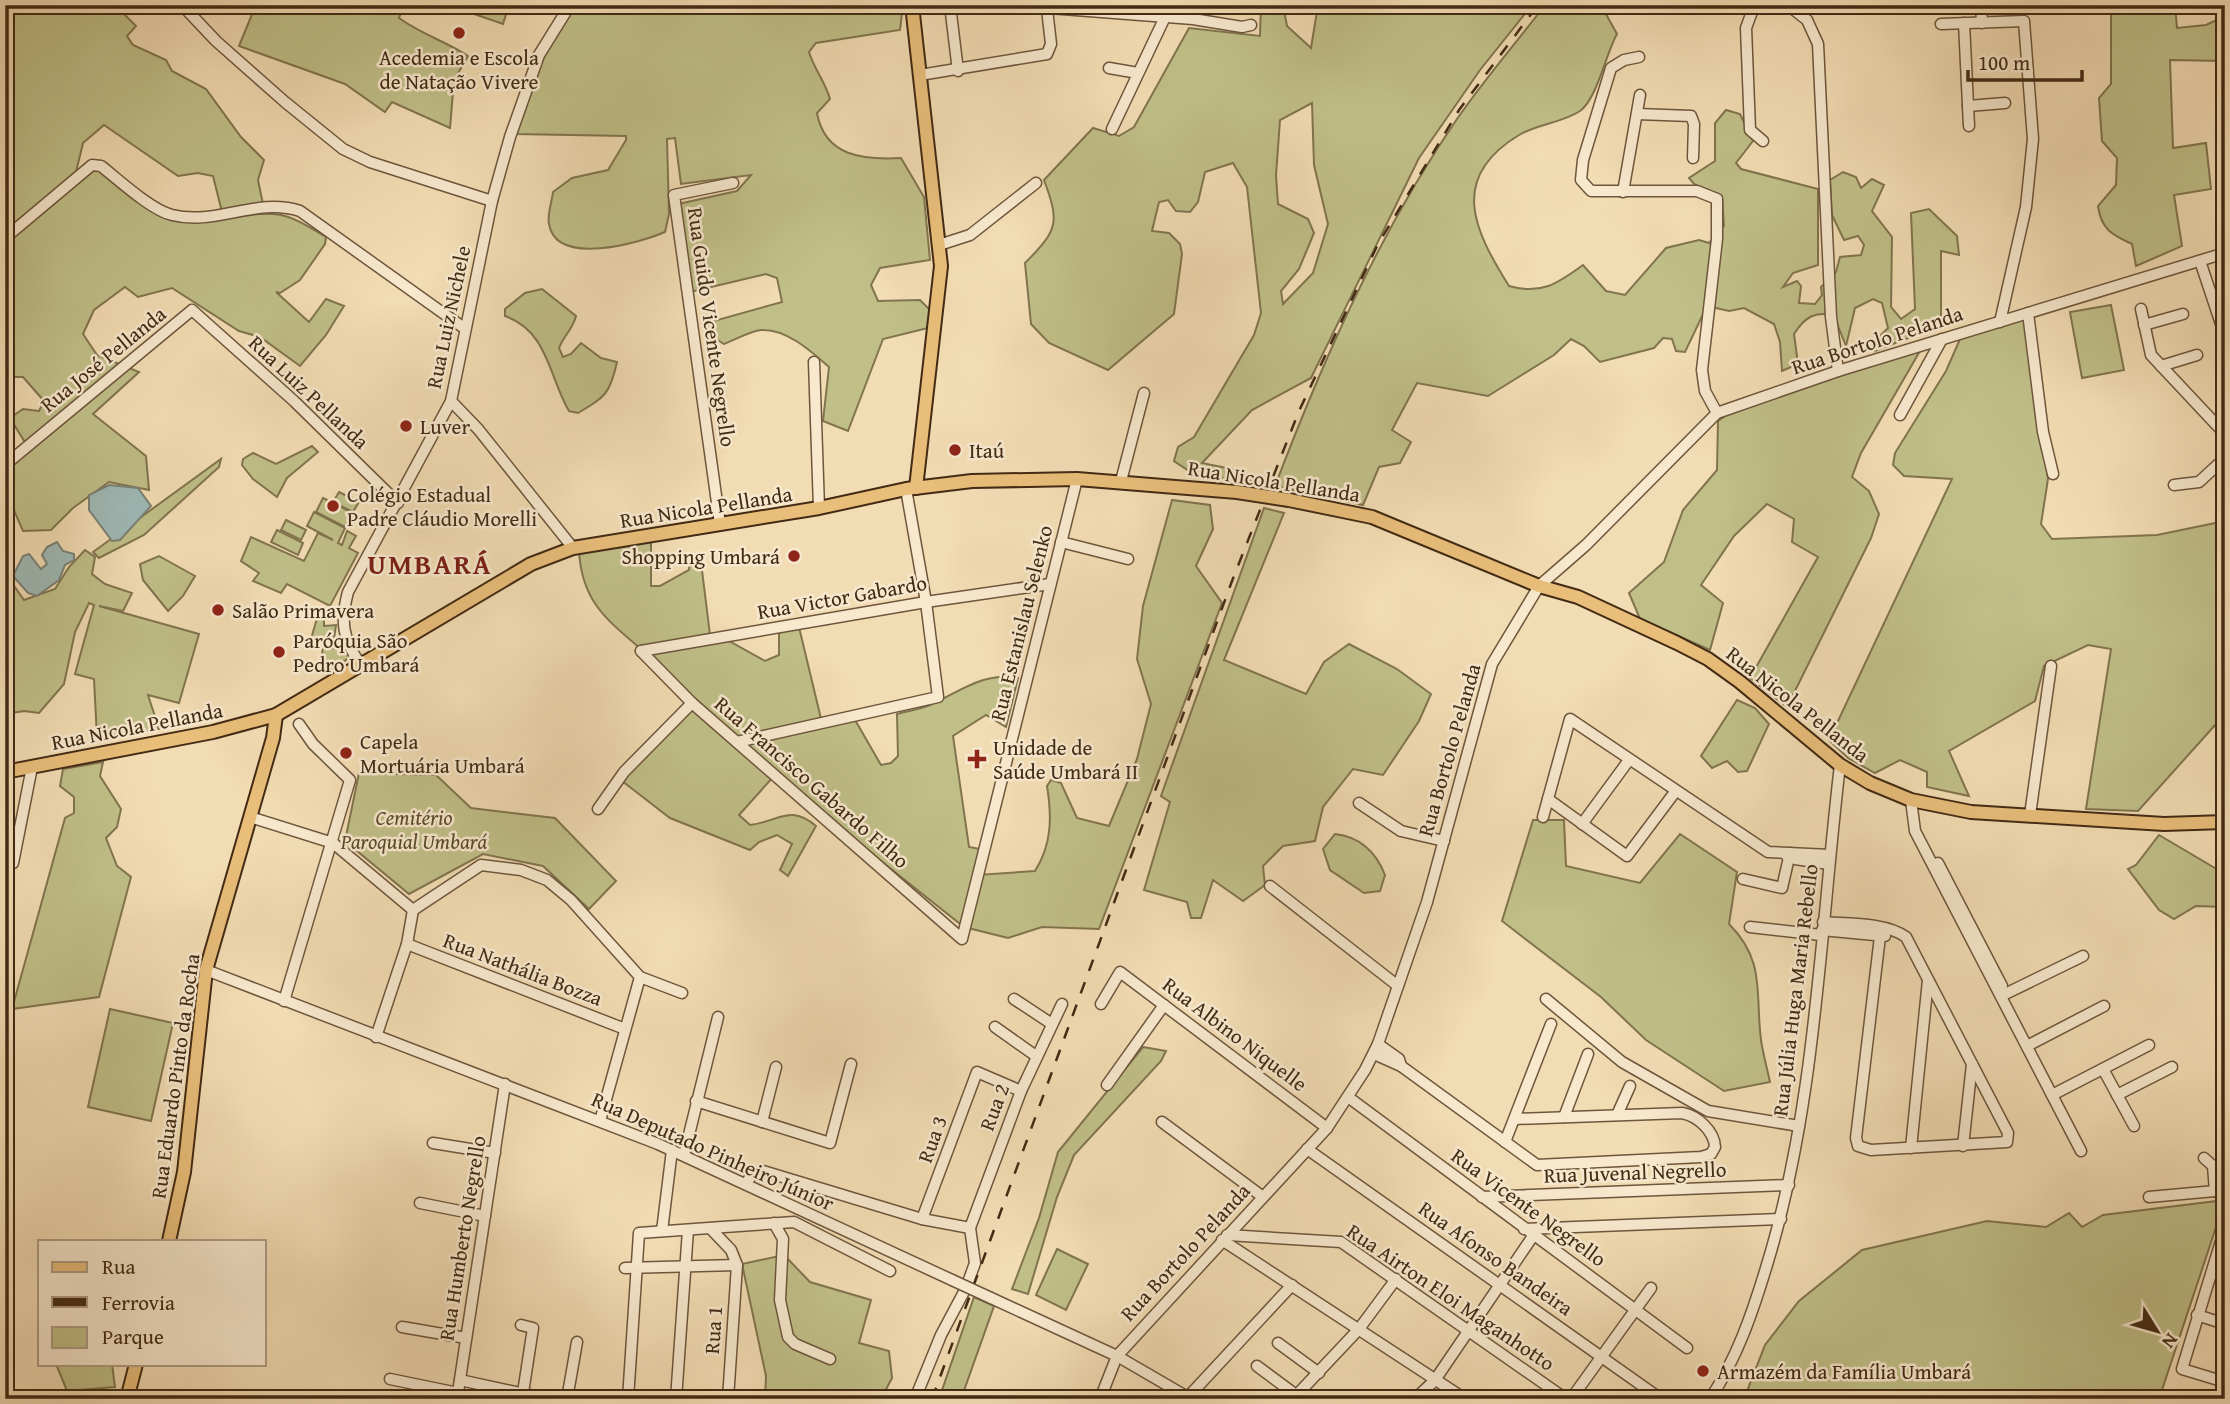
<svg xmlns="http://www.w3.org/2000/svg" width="2230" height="1404" font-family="'Gentium Book Plus',serif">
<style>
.green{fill:#c0bf88;stroke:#81744e;stroke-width:2;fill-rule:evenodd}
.water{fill:#9eb9b6;stroke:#798075;stroke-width:2}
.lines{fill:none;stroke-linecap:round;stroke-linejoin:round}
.minor-casing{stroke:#6e563c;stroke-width:13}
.major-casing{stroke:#422a14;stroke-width:16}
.minor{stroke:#f7e8ce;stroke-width:10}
.major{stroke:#e9be7a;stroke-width:12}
.rail{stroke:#422a14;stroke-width:2.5;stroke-dasharray:12 12;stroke-linecap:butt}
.minor-bridge-casing{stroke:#6e563c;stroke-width:13;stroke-linecap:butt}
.major-bridge-casing{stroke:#422a14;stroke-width:16;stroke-linecap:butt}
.minor-bridge{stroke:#f7e8ce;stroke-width:10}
.major-bridge{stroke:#e9be7a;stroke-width:12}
.poi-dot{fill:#8f2418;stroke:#f7e8ce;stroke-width:2.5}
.labels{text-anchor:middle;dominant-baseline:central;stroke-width:5;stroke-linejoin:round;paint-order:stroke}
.poi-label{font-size:21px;fill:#422a14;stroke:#f7e8ce;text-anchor:start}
.street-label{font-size:21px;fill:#422a14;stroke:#f7e8ce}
.park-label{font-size:21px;font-style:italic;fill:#5b482b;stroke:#f7e8ce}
.district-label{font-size:28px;font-weight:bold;letter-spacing:2px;fill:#7a1f14;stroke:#f7e8ce}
</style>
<rect width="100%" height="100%" fill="#f2dcb3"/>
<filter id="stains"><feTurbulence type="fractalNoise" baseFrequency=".00286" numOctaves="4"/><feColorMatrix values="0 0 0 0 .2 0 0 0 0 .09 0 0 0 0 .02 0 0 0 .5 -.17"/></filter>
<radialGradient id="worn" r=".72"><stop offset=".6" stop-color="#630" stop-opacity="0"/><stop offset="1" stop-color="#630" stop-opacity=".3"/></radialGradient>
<!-- green -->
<g class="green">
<path d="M5,5H115L136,26L127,36L133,45L166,60L172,71L206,89L241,137L264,160L258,180L263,204L224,217L225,219C275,210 283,210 326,237L325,244L300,280L280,293L276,292L309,322L326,299L344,306L326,335L300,366L260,337L239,331L172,288L138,297L125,287L94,310L83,334L97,355L139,372L93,414L146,456L149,490L109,482L73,508L51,530L23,531L13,508L5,501V462L26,444L10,418L23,409L39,411L44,401L23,377H5ZM104,125L178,176L198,173L213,176L223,216L198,223L171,218L102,168L76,172L83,143Z"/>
<path d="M251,5H404L399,18C421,34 445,41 468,56L454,80L450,128L392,102L385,112L345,84L239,46L253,12Z"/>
<path d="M448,5H509L503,24Z"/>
<path d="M574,5H903L900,30L816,43L809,52C814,69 825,81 830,99L817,113C825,157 864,160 901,158L924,197L930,260L880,268L871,285L878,301L920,300L930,310L932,327L883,339L848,431L823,421L829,367C812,352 786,328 761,330C750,331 735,340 724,344L711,336L703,324L782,302L777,278L766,274L690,292L678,204L737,191L751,175L681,184L675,138L667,139L669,214L665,232C639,243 556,267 549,224C547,215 552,201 553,192L572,178L608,170L626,140V136L515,134L543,55Z"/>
<path d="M1261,5H1283L1287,26L1311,48L1318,5H1532L1480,70L1419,158L1311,378L1252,410L1202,463L1236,470L1255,484L1192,473L1174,461L1178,447L1194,437L1254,335L1261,313L1247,187L1233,163L1205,172L1198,202L1190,212L1176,211L1168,200L1159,202L1152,231L1169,233L1180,244L1182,254L1174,314L1108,370L1049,343L1031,324L1025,263C1058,230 1060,223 1044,180L1093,128L1119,136L1134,127L1189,28L1260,36ZM1312,103L1314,165L1328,224L1313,273L1283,304L1281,291L1299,269L1314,233L1308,219L1278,204L1276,175L1280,120Z"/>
<path d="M1545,5H1601L1617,34C1606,53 1597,99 1580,111C1562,123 1537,124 1519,135C1448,178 1474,230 1509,286C1541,295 1557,284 1583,265L1606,291L1625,295L1666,248L1699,240L1709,243L1724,226L1722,198L1694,184L1689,178L1715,161V123L1726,110L1740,114L1753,141L1736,163L1741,169L1818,189V265L1793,273L1783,287L1797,281L1801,286L1799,303L1815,304L1822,295L1821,287L1836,272L1840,257L1861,255L1864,245L1858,236L1844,240L1832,215L1830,180L1843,172L1856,177L1861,188L1872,179L1884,185L1872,211L1892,237L1891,307L1901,319L1915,309L1911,213L1929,209L1957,236L1959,255L1941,251V325L1875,351L1876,340L1888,328L1882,303L1873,299L1855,308L1846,346L1834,316C1815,310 1804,318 1794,334L1798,364L1782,371L1780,342L1774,324L1744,308L1729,311L1707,306L1685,352L1676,351L1672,339L1663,338L1654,348L1600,362L1584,346L1571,339L1554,355L1488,396L1417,383L1392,430L1411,442L1400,463L1379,467L1363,505L1275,486C1323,360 1380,231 1457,119C1484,80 1516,43 1545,5Z"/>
<path d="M2111,5H2175L2177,28L2206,25L2225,16V61L2170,60L2173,148L2206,143L2211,189L2174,195L2182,246L2136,266L2132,244C2112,235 2101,229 2098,206L2116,185L2117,158L2102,141L2099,98L2111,84Z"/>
<path d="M542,289L576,316C573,329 564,335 559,348L563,357L571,354L581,343L601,358L617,362C610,394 605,397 578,413L569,411C549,377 548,331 505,316V309L525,293Z"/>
<path d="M2111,305L2124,370L2082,378L2070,312Z"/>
<path d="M2026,316L2048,479L2041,524L2052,539L2157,535L2225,521V714L2138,811L2086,809L2111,649L2088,645L2044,666L2035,701L1949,751L1969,796L1927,787V772L1900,760L1875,773L1848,758L1829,740L1952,479L1904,476L1893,465L1895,453L1946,371L1960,339Z"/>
<path d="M1920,351L1861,453L1852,477L1869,491L1879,514L1871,538L1787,707L1750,678L1818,557L1792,542L1794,519L1767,504L1734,536L1701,585L1723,603L1710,650L1640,619L1629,593L1664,562L1683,510L1717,470L1718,421L1737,408Z"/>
<path d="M312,446L318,452L287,478L277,497L253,479L242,465L243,459L253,453L276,464Z"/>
<path d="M221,459L219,467L144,535L99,558L93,552Z"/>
<path d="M339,492L359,502L353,512L333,502Z"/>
<path d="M323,498L353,513L345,527L316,512Z"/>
<path d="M1172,500L1210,505L1213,529L1196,566L1222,603L1099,929L1042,927L1008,938L964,927L774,776L739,815L750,825C780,821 790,804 816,826L788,876L780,870L792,844L777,835L759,842L750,850L670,818L622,781L694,703C679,687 665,670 648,655C610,622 582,605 579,551L651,539V586H660L689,570L690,557L700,554L711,643L729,641L765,661L779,655V630L799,627L823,727L855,720L881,765L891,763L898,756L897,714C908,711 920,709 930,705C959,692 985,671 1018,678L1006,727L986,715L953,736L969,847L980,849L978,875L1035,871C1052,844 1052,817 1047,786L1051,780L1061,783L1077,818L1109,826L1137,759L1151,704L1137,659L1143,606Z"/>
<path d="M1264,508L1284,513L1224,660L1306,694L1324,662L1349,644L1397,669L1431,694L1419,721L1383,775L1353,769L1323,807L1315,841L1283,846L1263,866L1265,885L1243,901L1213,880L1201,918H1191L1187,902L1144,890L1170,802L1161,796Z"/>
<path d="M314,512L345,528L338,543L342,545L347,531L356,536L349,548L358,553L330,606L287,584L281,593L253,581L259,573L241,561L251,537L304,561L318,533L333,540L307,526Z"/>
<path d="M286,520L306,530L301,540L281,530Z"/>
<path d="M277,530L303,543L298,555L271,542Z"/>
<path d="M85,550L95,557L92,574L105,584L132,593L123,611L99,606L199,634L179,703L148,695L159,729L97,738L94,679L75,674L94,605L89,603L75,632L64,684L39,713L24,711L5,714V573L24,600L55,589L69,567Z"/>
<path d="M159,556L195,576L183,596L168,611L143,580L140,564Z"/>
<path d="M318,615L324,617V626L336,625L334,639H311Z"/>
<path d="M322,648L349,649L350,657L332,670L324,666Z"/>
<path d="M1737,700L1755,708L1769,724L1747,771L1738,772L1727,761L1712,768L1701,756Z"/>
<path d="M103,762L100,776L121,809L117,827L106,838L117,866L131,877L99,997L12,1009L65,818L74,813V797L60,786L63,769Z"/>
<path d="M359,773L436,775L471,808L555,818L616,881L589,909L543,866L483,854L409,894L345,841Z"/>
<path d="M1533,820H1564L1566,866L1640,883L1680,834L1737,872L1729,924C1766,961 1755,993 1761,1040C1763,1054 1767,1068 1770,1082L1724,1091L1646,1040L1601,997L1502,921Z"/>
<path d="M1335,834C1361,837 1376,852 1385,875L1380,891L1364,893L1330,870L1323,849Z"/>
<path d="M2159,835L2225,874V907L2196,906L2174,919L2159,910L2128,869L2136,865Z"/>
<path d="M110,1009L173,1023L151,1121L88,1107Z"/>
<path d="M1143,1047L1166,1051L1161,1061L1074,1155L1057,1197L1028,1294L1012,1289L1039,1218L1058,1152Z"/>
<path d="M2225,1200L2159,1399H1744L1765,1345L1799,1301L1862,1250L1987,1221L2046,1227L2069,1213L2082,1227L2103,1215Z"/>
<path d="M1057,1249L1088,1264L1066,1310L1036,1295Z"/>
<path d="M784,1255L810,1282L871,1300L859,1343L889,1351L892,1378L881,1399H765L766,1376L742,1264Z"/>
<path d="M974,1297L994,1306L961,1399H939Z"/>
<path d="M56,1364H112L115,1387L67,1391Z"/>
</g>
<!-- water -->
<g class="water">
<path d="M109,485L138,488L151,506L120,540L112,541L89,510V495Z"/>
<path d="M57,542L63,551L74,554V560L65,565L59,580L37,596L28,593L13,576L23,556L29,554L41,569L47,564L42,555L47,547Z"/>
</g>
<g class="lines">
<!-- minor casing -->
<g class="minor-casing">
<g id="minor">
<path d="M182,5L216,41L285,102L343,149L370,162L492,201"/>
<path d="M950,5L958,71"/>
<path d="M1008,5L1193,19L1242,27L1251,25"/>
<path d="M1788,5L1807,20L1818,44L1831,317L1838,371"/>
<path d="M1981,5L1982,23"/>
<path d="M1964,23L1969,126"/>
<path d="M1941,24L2024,21L2033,139L2026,207L2000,322"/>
<path d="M1639,57L1624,60L1611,68L1583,160L1581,180L1591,191H1697L1717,199V239L1702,370L1705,391L1717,413"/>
<path d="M1109,68L1138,73"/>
<path d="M920,75L1047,54L1051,44L1047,9"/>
<path d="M1968,106L2005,103"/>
<path d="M1637,114L1691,116L1694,124L1693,158"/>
<path d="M1112,129L1165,17"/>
<path d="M1763,141L1750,130L1746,28L1753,9L1764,5"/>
<path d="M1623,192L1640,95"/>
<path d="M5,238L92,165L101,166C119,180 151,210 172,215C216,226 256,197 300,211L464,328"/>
<path d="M939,245L970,235L1036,183"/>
<path d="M2200,261L2225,336"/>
<path d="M2141,309L2151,355L2225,434"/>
<path d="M2028,313L2043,432L2053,474"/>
<path d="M2144,325L2183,314"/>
<path d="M814,362L819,508"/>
<path d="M2161,366L2197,355"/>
<path d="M451,401L478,429L573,548"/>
<path d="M1900,415L1942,339"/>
<path d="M5,465L192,310L294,401L398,503"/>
<path d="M1121,481L1144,393"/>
<path d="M2174,485L2199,482L2225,458"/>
<path d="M720,524L674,195L733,183"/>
<path d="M1061,542L1128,559"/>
<path d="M641,651L692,703L962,939L1077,479"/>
<path d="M641,651L926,602L1050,584"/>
<path d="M360,664C343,639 340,622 348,592L451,401L492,201L510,137L539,55L570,5"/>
<path d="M737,742L938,697L926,602L906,489"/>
<path d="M1548,799L1627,856L1675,792"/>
<path d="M1911,800L1915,831L2081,1151"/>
<path d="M1359,803L1401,831L1444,841"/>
<path d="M598,809L624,772L692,703"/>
<path d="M2030,815L2051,666"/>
<path d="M250,817L333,843L413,910"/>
<path d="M1543,817L1570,719L1768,852L1830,855"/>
<path d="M1582,824L1629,760"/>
<path d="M1786,855L1795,859L1829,864"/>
<path d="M13,863L32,767"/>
<path d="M1938,863L2002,986"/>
<path d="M1743,879L1782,888L1790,853"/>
<path d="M1270,886L1398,986"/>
<path d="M1823,922C1848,924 1885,922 1906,937L2008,1133L2007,1142L1871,1150L1858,1146L1856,1138L1881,928"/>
<path d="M1750,927L1821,935"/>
<path d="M1822,930L1885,936"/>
<path d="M407,944L625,1029"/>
<path d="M206,970L658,1144L952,1280"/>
<path d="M2001,996L2083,956"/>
<path d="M1014,999L1052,1024"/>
<path d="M1546,999L1622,1062L1708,1111L1799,1126"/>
<path d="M284,1001L350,780L313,744L299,724"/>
<path d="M1101,1004L1120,972L1327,1128"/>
<path d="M995,1027L1036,1056"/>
<path d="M376,1037L407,944L413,910L481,865L521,870L547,880L571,900L640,977L682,993"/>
<path d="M1378,1044L1399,1059L1401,1066"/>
<path d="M2027,1046L2104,1006"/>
<path d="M1374,1054L1401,1066L1537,1165L1701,1157L1711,1154L1715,1147C1714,1131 1698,1116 1682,1113L1515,1119"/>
<path d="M2103,1069L2134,1126"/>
<path d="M1107,1085L1164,1005"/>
<path d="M2052,1095L2149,1045"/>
<path d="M2117,1095L2172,1067"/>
<path d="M1348,1097L1687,1348"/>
<path d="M696,1101L830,1143L851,1064"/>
<path d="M1617,1115L1630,1086"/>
<path d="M1564,1117L1588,1054"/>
<path d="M600,1121L640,977"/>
<path d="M762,1122L776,1067"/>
<path d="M1162,1122L1263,1197"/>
<path d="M1505,1142L1551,1024"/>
<path d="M433,1143L495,1153"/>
<path d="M1963,1146L1972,1064"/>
<path d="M1911,1148L1928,980"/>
<path d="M1307,1149L1661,1399"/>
<path d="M684,1155L718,1017"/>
<path d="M2204,1158L2213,1166L2225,1171"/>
<path d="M2213,1166L2215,1191L2225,1194"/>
<path d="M746,1183L752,1175L763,1171L922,1219L970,1228"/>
<path d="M1482,1197L1789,1185"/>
<path d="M2149,1197L2215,1191"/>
<path d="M420,1203L485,1216"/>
<path d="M922,1219L977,1072L1021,1091"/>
<path d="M774,1223L783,1239L780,1300L788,1337L795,1344L830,1359"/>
<path d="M2225,1228L2182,1369L2225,1382"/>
<path d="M711,1229L731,1250L737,1265L728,1399"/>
<path d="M1524,1229L1781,1219"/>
<path d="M662,1231L672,1150"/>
<path d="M1227,1235L1341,1242L1566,1399"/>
<path d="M1222,1240L1465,1399"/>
<path d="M625,1268L737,1265"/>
<path d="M991,1298L1117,1356L1191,1399"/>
<path d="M2197,1315L2225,1324"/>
<path d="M521,1325L533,1328L522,1399"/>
<path d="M402,1327L466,1338"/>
<path d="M1278,1343L1319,1373"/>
<path d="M1257,1366L1296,1395"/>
<path d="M390,1379L458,1393"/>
<path d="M460,1380L548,1399"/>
<path d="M1188,1397L1292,1285"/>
<path d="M457,1399L505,1084"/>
<path d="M567,1399L577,1342"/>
<path d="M628,1399L639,1233L794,1222L890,1271"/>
<path d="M676,1399L688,1230"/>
<path d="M915,1399L941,1335L966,1288L975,1263L970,1228L1021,1091L1062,1004"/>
<path d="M1100,1399L1117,1356L1327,1128L1365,1070L1378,1044L1427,902L1492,664L1539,586L1586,545L1717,413L1838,371L2225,253"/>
<path d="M1293,1399L1359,1329L1396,1279"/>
<path d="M1415,1399L1435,1380L1533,1236"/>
<path d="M1571,1399L1651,1288"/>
<path d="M1710,1399C1737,1358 1752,1314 1766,1268C1816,1106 1820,933 1840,765"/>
</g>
</g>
<!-- major casing -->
<g class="major-casing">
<g id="major">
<path d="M912,5L941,266L916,488"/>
<path d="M1289,500L1372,517L1539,586L1578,597L1677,643L1708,659L1740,682L1840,765L1870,783L1911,800L1971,812L2164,824L2225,822"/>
<path d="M5,772L213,732L276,715L531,564L573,548L819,508L906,489L972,481L1077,479L1237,492"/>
<path d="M169,1241L184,1172L206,970L273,738L276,715"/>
<path d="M127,1399L136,1364"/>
</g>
</g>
<!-- minor -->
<use href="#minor" class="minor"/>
<!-- major -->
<use href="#major" class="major"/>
<!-- rail -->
<path class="rail" d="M932,1399L1232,581L1299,411L1378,244L1459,110L1538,5"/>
<!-- minor-bridge casing -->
<g class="minor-bridge-casing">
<path id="minor-bridge" d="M952,1280L991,1298"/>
</g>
<!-- major-bridge casing -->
<g class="major-bridge-casing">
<path id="major-bridge" d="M1237,492L1289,500"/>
</g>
<!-- minor-bridge -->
<use href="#minor-bridge" class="minor-bridge"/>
<!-- major-bridge -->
<use href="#major-bridge" class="major-bridge"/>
</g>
<!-- markers -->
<g class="poi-dot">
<circle cx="459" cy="33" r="7"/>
<circle cx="406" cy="426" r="7"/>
<circle cx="955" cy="450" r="7"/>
<circle cx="333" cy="506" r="7"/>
<circle cx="794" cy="556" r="7"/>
<circle cx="218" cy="610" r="7"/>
<circle cx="279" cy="652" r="7"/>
<circle cx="346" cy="753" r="7"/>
<path d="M973.5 748.5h7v7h7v7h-7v7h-7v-7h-7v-7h7z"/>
<circle cx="1703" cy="1371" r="7"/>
</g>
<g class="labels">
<!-- poi labels -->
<g class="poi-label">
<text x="459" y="57" text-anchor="middle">Acedemia e Escola<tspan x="459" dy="24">de Natação Vivere</tspan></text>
<text x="420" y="426">Luver</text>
<text x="969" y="450">Itaú</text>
<text x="347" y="494">Colégio Estadual<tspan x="347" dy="24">Padre Cláudio Morelli</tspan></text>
<text x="780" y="556" text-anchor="end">Shopping Umbará</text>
<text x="232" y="610">Salão Primavera</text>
<text x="293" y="640">Paróquia São<tspan x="293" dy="24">Pedro Umbará</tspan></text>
<text x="360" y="741">Capela<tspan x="360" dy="24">Mortuária Umbará</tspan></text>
<text x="993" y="747">Unidade de<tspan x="993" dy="24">Saúde Umbará II</tspan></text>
<text x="1717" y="1371">Armazém da Família Umbará</text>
</g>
<!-- street labels -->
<g class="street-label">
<text transform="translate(448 317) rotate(-78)">Rua Luiz Nichele</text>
<text transform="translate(712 327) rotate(82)">Rua Guido Vicente Negrello</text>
<text transform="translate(1877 340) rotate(-18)">Rua Bortolo Pelanda</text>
<text transform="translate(103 359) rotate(-39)">Rua José Pellanda</text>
<text transform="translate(309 392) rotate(43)">Rua Luiz Pellanda</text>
<text transform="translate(1274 481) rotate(9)">Rua Nicola Pellanda</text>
<text transform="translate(706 507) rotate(-9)">Rua Nicola Pellanda</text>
<text transform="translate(842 597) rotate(-10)">Rua Victor Gabardo</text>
<text transform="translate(1021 623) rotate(-76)">Rua Estanislau Selenko</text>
<text transform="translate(1798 704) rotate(38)">Rua Nicola Pellanda</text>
<text transform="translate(137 726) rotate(-11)">Rua Nicola Pellanda</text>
<text transform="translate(1449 750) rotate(-74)">Rua Bortolo Pelanda</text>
<text transform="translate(812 782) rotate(41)">Rua Francisco Gabardo Filho</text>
<text transform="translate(523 969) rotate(21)">Rua Nathália Bozza</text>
<text transform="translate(1795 990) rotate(-83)">Rua Júlia Huga Maria Rebello</text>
<text transform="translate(1235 1034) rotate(37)">Rua Albino Niquelle</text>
<text transform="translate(175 1076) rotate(-82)">Rua Eduardo Pinto da Rocha</text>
<text transform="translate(994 1107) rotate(-69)">Rua 2</text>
<text transform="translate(932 1139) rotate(-70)">Rua 3</text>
<text transform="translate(713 1151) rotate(24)">Rua Deputado Pinheiro Júnior</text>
<text transform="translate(1635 1172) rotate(-2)">Rua Juvenal Negrello</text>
<text transform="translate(1529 1207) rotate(36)">Rua Vicente Negrello</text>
<text transform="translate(462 1238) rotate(-81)">Rua Humberto Negrello</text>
<text transform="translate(1185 1252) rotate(-47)">Rua Bortolo Pelanda</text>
<text transform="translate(1496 1258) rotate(35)">Rua Afonso Bandeira</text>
<text transform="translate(1451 1297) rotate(34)">Rua Airton Eloi Maganhotto</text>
<text transform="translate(713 1330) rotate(-86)">Rua 1</text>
</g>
<!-- park labels -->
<g class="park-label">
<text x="414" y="817">Cemitério<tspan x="414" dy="24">Paroquial Umbará</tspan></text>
</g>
<!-- district labels -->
<g class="district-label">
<text x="430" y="563">UMBARÁ</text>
</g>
</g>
<!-- margin -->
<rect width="2230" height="1404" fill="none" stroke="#f2dcb3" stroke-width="28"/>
<rect x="7" y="7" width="2216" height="1390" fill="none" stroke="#422a14" stroke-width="3.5"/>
<rect x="14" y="14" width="2202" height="1376" fill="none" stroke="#422a14" stroke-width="2"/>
<!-- legend -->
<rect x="38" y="1240" width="228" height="126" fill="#f7e8ce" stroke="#af9c84" stroke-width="2"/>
<rect x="52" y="1262" width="35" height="10" fill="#e9be7a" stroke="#af9c84" stroke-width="2"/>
<text x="102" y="1274" font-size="21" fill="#422a14">Rua</text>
<rect x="52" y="1297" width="35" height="10" fill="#422a14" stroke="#af9c84" stroke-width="2"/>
<text x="102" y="1310" font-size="21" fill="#422a14">Ferrovia</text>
<rect x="52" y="1327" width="35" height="21" fill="#c0bf88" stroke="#af9c84" stroke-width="2"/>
<text x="102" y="1344" font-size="21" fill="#422a14">Parque</text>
<!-- north arrow -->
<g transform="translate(2157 1331) rotate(127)" stroke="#f7e8ce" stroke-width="5" paint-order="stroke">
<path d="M0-5L12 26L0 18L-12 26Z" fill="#422a14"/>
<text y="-10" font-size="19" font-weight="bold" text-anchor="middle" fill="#422a14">N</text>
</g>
<!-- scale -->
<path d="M1968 70v10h114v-10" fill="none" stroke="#422a14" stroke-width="3.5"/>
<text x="1978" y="70" font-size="21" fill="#422a14" stroke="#f7e8ce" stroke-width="5" paint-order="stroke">100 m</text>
<rect width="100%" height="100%" filter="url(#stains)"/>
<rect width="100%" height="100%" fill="url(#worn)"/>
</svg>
